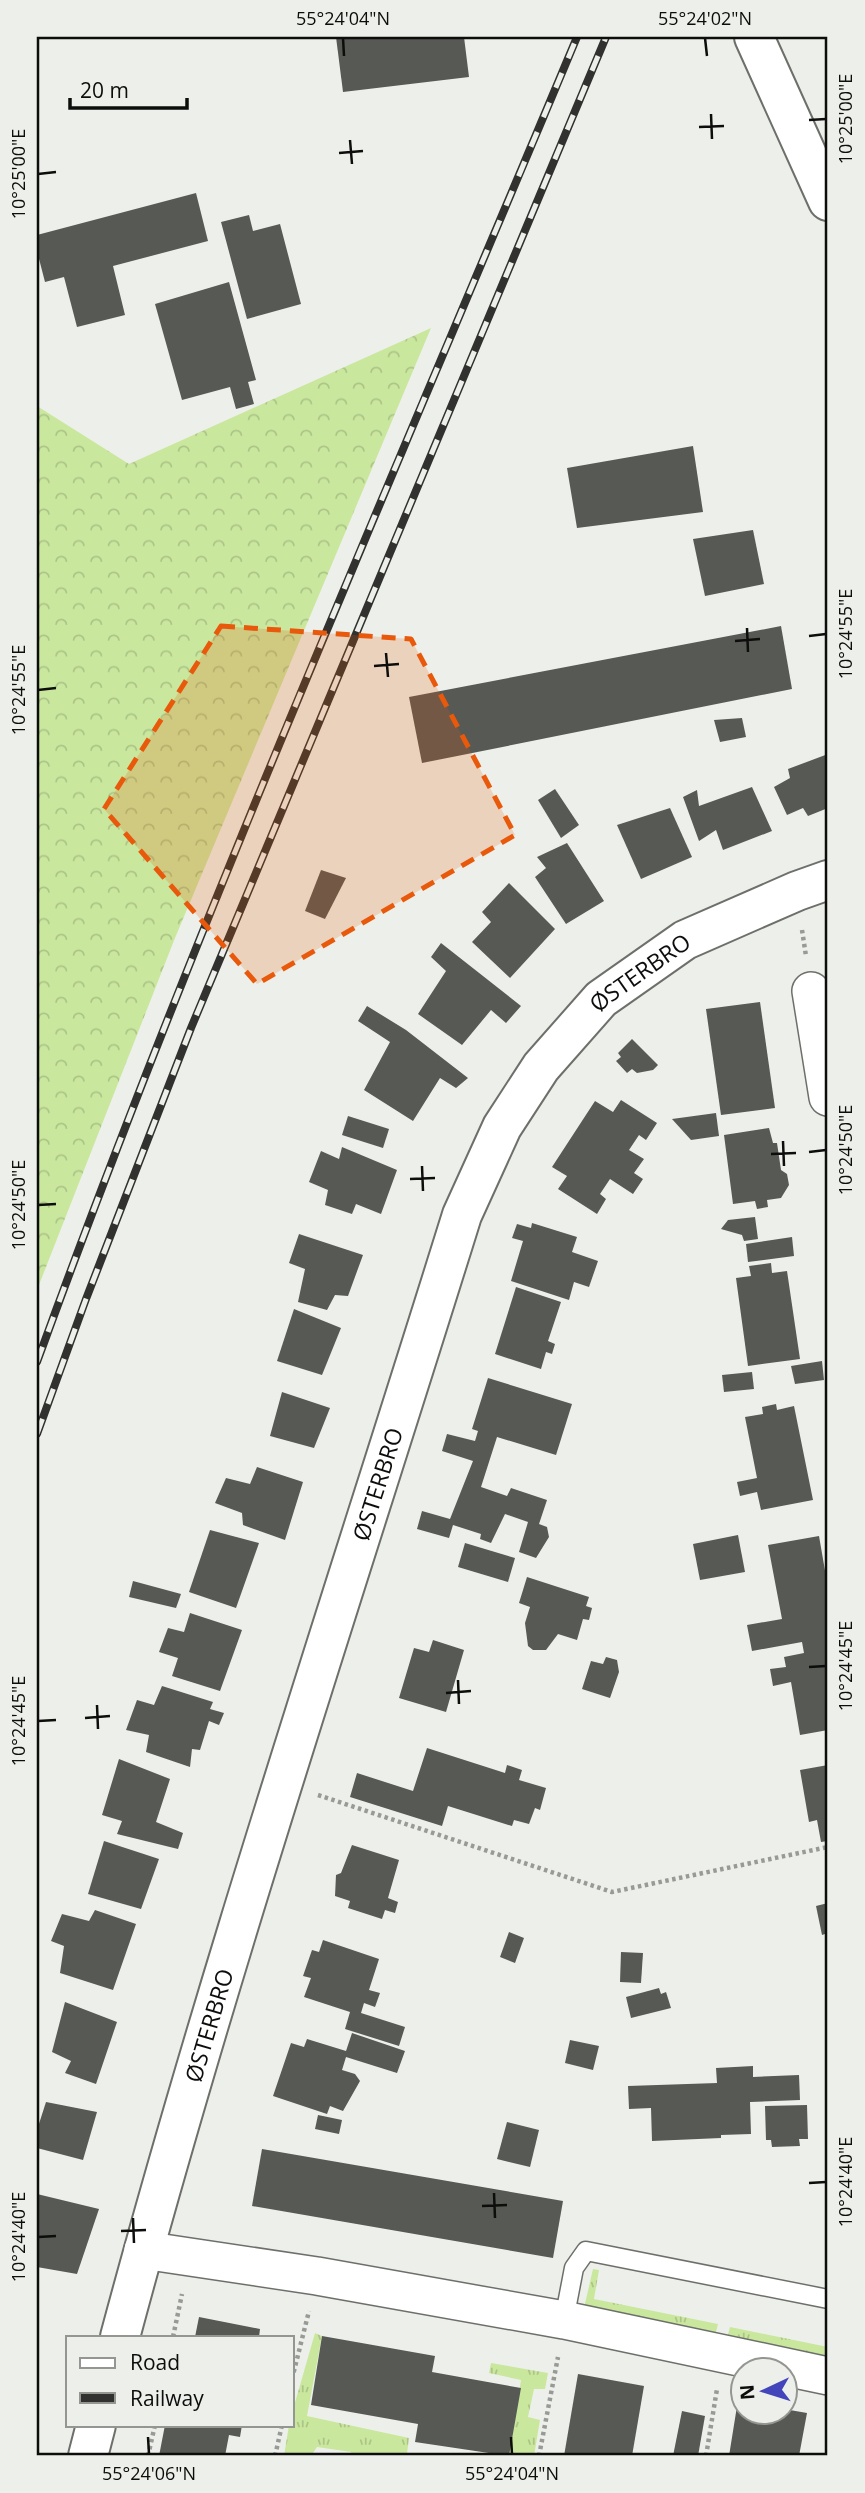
<svg xmlns="http://www.w3.org/2000/svg" width="865" height="2493" font-family="'Open Sans',sans-serif">
<style>
.grass{fill:url(#grass-tufts)}
.forest{fill:url(#forest-crowns)}
.building{fill:#575954}
.lines{fill:none;stroke-linecap:round;stroke-linejoin:round}
.lane-casing{stroke:#6d706a;stroke-width:21}
.street-casing{stroke:#6d706a;stroke-width:40}
.secondary-casing{stroke:#6d706a;stroke-width:42}
.path{stroke:#979a95;stroke-width:4.5;stroke-dasharray:3.5 3.5;stroke-linecap:butt}
.lane{stroke:#fff;stroke-width:18}
.street{stroke:#fff;stroke-width:37}
.secondary{stroke:#fff;stroke-width:38}
.rail-casing{stroke:#31322f;stroke-width:8}
.rail{stroke:#edf0ea;stroke-width:5;stroke-dasharray:16;stroke-linecap:butt}
.marked{fill:#e8590c;fill-opacity:0.2;stroke:#e8590c;stroke-width:5;stroke-dasharray:14 9;stroke-linejoin:round}
.ticks{fill:none;stroke:#0d0e0c;stroke-width:2.5}
.labels{text-anchor:middle;dominant-baseline:central;stroke-width:7;stroke-linejoin:round;paint-order:stroke}
.street-label{font-size:23px;fill:#0d0e0c;stroke:#edf0ea}
.neatline{fill:none;stroke:#0d0e0c;stroke-width:2.5}
.ticks-label{font-size:18px;text-anchor:middle;fill:#0d0e0c}
</style>
<defs>
<pattern id="grass-tufts" width="24" height="20" patternUnits="userSpaceOnUse" patternTransform="scale(1.75)"><rect width="24" height="20" fill="#cae79e"/><path d="M3 7l-1-3M5 7V3M7 7l1-3M15 17l-1-3M17 17v-4M19 17l1-3" fill="none" stroke="#acc587"/></pattern>
<pattern id="forest-crowns" width="20" height="18" patternUnits="userSpaceOnUse" patternTransform="scale(1.75)"><rect width="20" height="18" fill="#cae79e"/><path d="M2 6a3 3 0 1 1 6 0M12 15a3 3 0 1 1 6 0" fill="none" stroke="#acc587"/></pattern>
</defs>
<rect width="100%" height="100%" fill="#edf0ea"/>
<!-- grass -->
<g class="grass">
<path d="M593,2269L599,2270L594,2299L718,2324L715,2336L584,2308Z"/>
<path d="M730,2327L828,2347V2360L727,2338Z"/>
<path d="M315,2333L322,2336L307,2416L409,2438L407,2454L419,2456H352L351,2452L317,2447L311,2456H284L289,2425H292L294,2406Z"/>
<path d="M491,2363L548,2373L545,2389H534L528,2417L540,2420L534,2456H509L521,2380L489,2373Z"/>
</g>
<!-- forest -->
<path class="forest" d="M431,328L175,938L37,1290V406L129,464Z"/>
<!-- building -->
<g class="building">
<path d="M336,37H464L469,77L343,92Z"/>
<path d="M196,193L208,241L113,266L125,315L77,327L64,277L45,282L37,251V235Z"/>
<path d="M249,215L253,231L280,224L301,304L247,319L221,222Z"/>
<path d="M229,282L256,380L248,382L254,404L236,409L230,387L182,400L155,304Z"/>
<path d="M693,446L703,512L577,528L567,468Z"/>
<path d="M753,530L764,584L705,596L693,539Z"/>
<path d="M781,626L792,689L422,763L409,697Z"/>
<path d="M742,718L746,737L720,742L714,720Z"/>
<path d="M828,754V808L808,816L803,808L787,815L774,787L790,778L788,769Z"/>
<path d="M752,787L772,831L723,850L716,830L699,841L683,797L697,790L699,806Z"/>
<path d="M555,789L579,825L561,838L538,800Z"/>
<path d="M670,808L692,857L641,879L617,825Z"/>
<path d="M567,843L604,901L566,924L535,877L546,868L537,857Z"/>
<path d="M321,870L346,878L325,919L305,911Z"/>
<path d="M509,883L555,929L510,978L472,942L491,922L482,912Z"/>
<path d="M441,943L521,1006L506,1023L491,1010L462,1045L418,1014L446,971L431,957Z"/>
<path d="M760,1002L775,1108L721,1115L706,1009Z"/>
<path d="M367,1006L406,1030L468,1078L456,1088L440,1078L413,1121L364,1090L390,1042L358,1021Z"/>
<path d="M632,1039L658,1065L653,1070L637,1073L632,1069L627,1073L616,1061L621,1057L618,1053Z"/>
<path d="M621,1100L657,1123L646,1140L639,1135L629,1150L644,1159L634,1173L643,1179L633,1194L610,1179L600,1194L606,1199L597,1214L558,1189L567,1176L552,1167L595,1101L613,1112Z"/>
<path d="M716,1113L719,1136L691,1140L672,1119Z"/>
<path d="M348,1116L389,1129L383,1148L342,1135Z"/>
<path d="M769,1128L773,1143H777L781,1170L787,1174L789,1185L781,1198L767,1200L768,1207L757,1209L755,1201L733,1204L724,1135Z"/>
<path d="M342,1147L397,1170L381,1214L356,1204L352,1214L325,1205L328,1190L309,1182L321,1151L339,1159Z"/>
<path d="M755,1217L758,1239L744,1241L742,1235L721,1229L728,1220Z"/>
<path d="M532,1223L577,1237L572,1252L598,1261L589,1287L574,1282L569,1300L511,1281L523,1241L512,1238L517,1224L531,1228Z"/>
<path d="M299,1234L363,1255L348,1296L335,1295L327,1310L298,1302L305,1269L289,1263Z"/>
<path d="M792,1237L794,1256L748,1262L746,1244Z"/>
<path d="M771,1263L772,1273L787,1271L800,1359L748,1366L736,1278L751,1276L749,1266Z"/>
<path d="M516,1287L561,1302L548,1341L555,1344L552,1354L546,1352L541,1369L495,1354Z"/>
<path d="M294,1309L341,1328L322,1375L277,1361Z"/>
<path d="M822,1361L824,1380L795,1384L791,1366Z"/>
<path d="M752,1372L754,1389L724,1392L722,1375Z"/>
<path d="M488,1378L572,1404L556,1455L497,1437L481,1487L507,1496L511,1488L547,1500L539,1524L547,1527L549,1537L536,1558L519,1552L528,1522L505,1514L491,1543L480,1539L481,1534L453,1525L449,1538L417,1529L422,1511L450,1519L473,1461L442,1451L447,1434L475,1441L478,1431L472,1429Z"/>
<path d="M282,1392L330,1408L314,1448L270,1436Z"/>
<path d="M776,1404L777,1410L794,1406L813,1500L761,1510L757,1492L740,1496L737,1482L757,1478L745,1417L763,1414L762,1407Z"/>
<path d="M257,1467L303,1482L285,1540L243,1525L242,1513L215,1503L226,1478L250,1484Z"/>
<path d="M210,1530L259,1543L236,1608L189,1592Z"/>
<path d="M738,1535L745,1572L700,1580L693,1544Z"/>
<path d="M819,1536L828,1588V1730L800,1735L791,1682L773,1686L770,1669L786,1667L784,1657L804,1653L802,1642L752,1651L747,1625L782,1619L768,1545Z"/>
<path d="M465,1543L515,1558L508,1582L458,1567Z"/>
<path d="M527,1577L589,1597L586,1606L592,1608L589,1620L583,1619L577,1640L558,1634L546,1650H533L528,1646L525,1623L530,1607L519,1603Z"/>
<path d="M133,1581L181,1594L176,1608L129,1597Z"/>
<path d="M190,1613L242,1630L220,1691L172,1676L178,1658L159,1652L168,1628L184,1632Z"/>
<path d="M433,1640L464,1650L446,1712L399,1698L414,1648L429,1652Z"/>
<path d="M606,1657L617,1660L619,1672L610,1698L582,1689L591,1661L603,1664Z"/>
<path d="M162,1686L213,1702L210,1709L224,1713L219,1725L209,1721L200,1750L192,1749L190,1767L146,1752L149,1735L126,1730L137,1700L154,1705Z"/>
<path d="M427,1748L505,1773L507,1765L522,1770L519,1780L546,1788L540,1810L535,1808L529,1824L514,1820L512,1826L448,1806L442,1826L350,1797L357,1773L413,1791Z"/>
<path d="M119,1759L170,1779L156,1822L183,1833L178,1849L117,1834L122,1821L102,1815Z"/>
<path d="M828,1765V1841L821,1842L817,1820L809,1822L800,1770Z"/>
<path d="M104,1841L159,1859L141,1909L88,1894Z"/>
<path d="M352,1845L399,1860L388,1898L398,1902L395,1913L385,1910L382,1919L348,1908L350,1901L335,1896L336,1875L341,1873Z"/>
<path d="M828,1903V1933L822,1935L816,1906Z"/>
<path d="M95,1910L136,1924L113,1990L60,1973L64,1946L51,1941L62,1914L89,1921Z"/>
<path d="M509,1932L524,1938L515,1963L500,1957Z"/>
<path d="M323,1940L379,1959L369,1990L380,1993L375,2007L364,2003L361,2013L405,2027L399,2046L345,2029L350,2012L304,1997L311,1978L303,1976L312,1950L319,1952Z"/>
<path d="M621,1952L643,1953L641,1983L620,1982Z"/>
<path d="M659,1988L661,1994L666,1992L671,2008L631,2018L626,1997Z"/>
<path d="M65,2002L117,2022L96,2084L65,2073L71,2061L52,2052Z"/>
<path d="M352,2033L405,2051L397,2073L346,2057L342,2070L355,2074L360,2081L343,2111L330,2106L327,2114L273,2096L291,2043L304,2047L307,2039L346,2051Z"/>
<path d="M570,2040L599,2046L593,2070L565,2063Z"/>
<path d="M753,2066V2077L799,2075L800,2100L750,2102L751,2134L721,2135V2138L652,2141L651,2108L629,2109L628,2086L717,2083L716,2068Z"/>
<path d="M46,2102L97,2112L83,2160L37,2148V2130Z"/>
<path d="M807,2105L808,2139H799L800,2146L772,2147L771,2140H766L765,2106Z"/>
<path d="M318,2115L342,2120L339,2134L315,2129Z"/>
<path d="M507,2122L539,2130L530,2167L497,2159Z"/>
<path d="M262,2149L563,2201L553,2258L252,2206Z"/>
<path d="M37,2194L99,2209L77,2274L37,2267Z"/>
<path d="M199,2317L260,2329L259,2337H195Z"/>
<path d="M322,2336L435,2356L432,2372L521,2388L509,2456L415,2442L418,2424L311,2405Z"/>
<path d="M578,2374L644,2386L632,2456H564Z"/>
<path d="M738,2400L742,2401V2412H784V2409L807,2413L799,2456H729Z"/>
<path d="M682,2411L705,2416L698,2456H673Z"/>
<path d="M165,2425H242L240,2437L229,2435L225,2456H159Z"/>
</g>
<g class="lines">
<!-- lane casing -->
<g class="lane-casing">
<path id="lane" d="M564,2320L574,2268L586,2251L828,2299"/>
</g>
<!-- street casing -->
<g class="street-casing">
<g id="street">
<path d="M811,991L828,1097"/>
<path d="M143,2250L317,2276L564,2320L828,2376"/>
</g>
</g>
<!-- secondary casing -->
<g class="secondary-casing">
<g id="secondary">
<path d="M754,37L828,201"/>
<path id="s1" d="M120,2337C221,1960 346,1588 462,1215L502,1127L541,1067L601,999L685,940L797,891L828,880"/>
<path d="M88,2456L96,2425"/>
</g>
</g>
<!-- path -->
<g class="path">
<path d="M802,930L806,956"/>
<path d="M318,1795L612,1892L828,1847"/>
<path d="M173,2337L182,2294"/>
<path d="M292,2379L309,2311"/>
<path d="M148,2456L155,2425"/>
<path d="M275,2456L282,2425"/>
<path d="M539,2456L558,2357"/>
<path d="M706,2456L717,2389"/>
</g>
<!-- lane -->
<use href="#lane" class="lane"/>
<!-- street -->
<use href="#street" class="street"/>
<!-- secondary -->
<use href="#secondary" class="secondary"/>
<!-- rail casing -->
<g class="rail-casing">
<g id="rail">
<path d="M37,1362C200,914 393,477 577,37"/>
<path d="M37,1434L86,1299L191,1028L606,37"/>
</g>
</g>
<!-- rail -->
<use href="#rail" class="rail"/>
</g>
<!-- marked area -->
<path class="marked" d="M221,626L411,639L515,835L257,984L104,809Z"/>
<!-- ticks -->
<path class="ticks" d="M343,38L344,56M705,38L707,56M711,114L712,139M809,120L826,119M699,127L724,126M350,140L352,164M339,153L363,151M38,174L56,172M747,628L748,652M809,636L826,634M735,641L760,639M386,653L388,677M374,666L399,664M38,690L56,688M783,1141L784,1166M809,1152L826,1150M771,1154L796,1153M422,1166L423,1191M410,1179L435,1178M38,1205L56,1204M809,1667L826,1666M458,1680L459,1704M446,1693L471,1691M97,1705L98,1729M85,1718L110,1716M38,1721L56,1720M809,2183L826,2182M494,2193L495,2218M482,2206L507,2205M133,2218L134,2243M121,2231L146,2230M38,2237L56,2236M148,2437L149,2454M511,2437L512,2454"/>
<g class="labels">
<!-- street labels -->
<g class="street-label">
<text stroke="none"><textPath href="#s1" startOffset="1479">ØSTERBRO</textPath></text>
<text stroke="none"><textPath href="#s1" startOffset="891">ØSTERBRO</textPath></text>
<text stroke="none"><textPath href="#s1" startOffset="324">ØSTERBRO</textPath></text>
</g>
</g>
<!-- border -->
<rect width="865" height="2493" fill="none" stroke="#edf0ea" stroke-width="77"/>
<!-- legend -->
<rect x="66" y="2336" width="228" height="91" fill="#edf0ea" stroke="#939691" stroke-width="2"/>
<rect x="80" y="2358" width="35" height="10" fill="#ffffff" stroke="#939691" stroke-width="2"/>
<text x="130" y="2370" font-size="21" fill="#0d0e0c">Road</text>
<rect x="80" y="2393" width="35" height="10" fill="#31322f" stroke="#939691" stroke-width="2"/>
<text x="130" y="2406" font-size="21" fill="#0d0e0c">Railway</text>
<!-- north arrow -->
<g transform="translate(764 2391) rotate(266)"><circle r="33" fill="#edf0ea" stroke="#939691" stroke-width="2"/>
<path d="M0-5L12 26L0 18L-12 26Z" fill="#4345ba"/>
<text y="-10" font-size="19" font-weight="bold" text-anchor="middle" fill="#0d0e0c">N</text>
</g>
<!-- scale -->
<path d="M70 98v10h117v-10" fill="none" stroke="#0d0e0c" stroke-width="3.5"/>
<text x="80" y="98" font-size="21" fill="#0d0e0c" stroke="#edf0ea" stroke-width="5" paint-order="stroke">20 m</text>
<rect x="38" y="38" width="788" height="2416" class="neatline"/>
<g class="ticks-label">
<text x="343" y="25">55°24'04"N</text>
<text x="705" y="25">55°24'02"N</text>
<text transform="translate(846 119) rotate(-90)" y="6">10°25'00"E</text>
<text transform="translate(19 174) rotate(-90)" y="6">10°25'00"E</text>
<text transform="translate(846 634) rotate(-90)" y="6">10°24'55"E</text>
<text transform="translate(19 690) rotate(-90)" y="6">10°24'55"E</text>
<text transform="translate(846 1150) rotate(-90)" y="6">10°24'50"E</text>
<text transform="translate(19 1205) rotate(-90)" y="6">10°24'50"E</text>
<text transform="translate(846 1666) rotate(-90)" y="6">10°24'45"E</text>
<text transform="translate(19 1721) rotate(-90)" y="6">10°24'45"E</text>
<text transform="translate(846 2182) rotate(-90)" y="6">10°24'40"E</text>
<text transform="translate(19 2237) rotate(-90)" y="6">10°24'40"E</text>
<text x="149" y="2480">55°24'06"N</text>
<text x="512" y="2480">55°24'04"N</text>
</g>
</svg>
